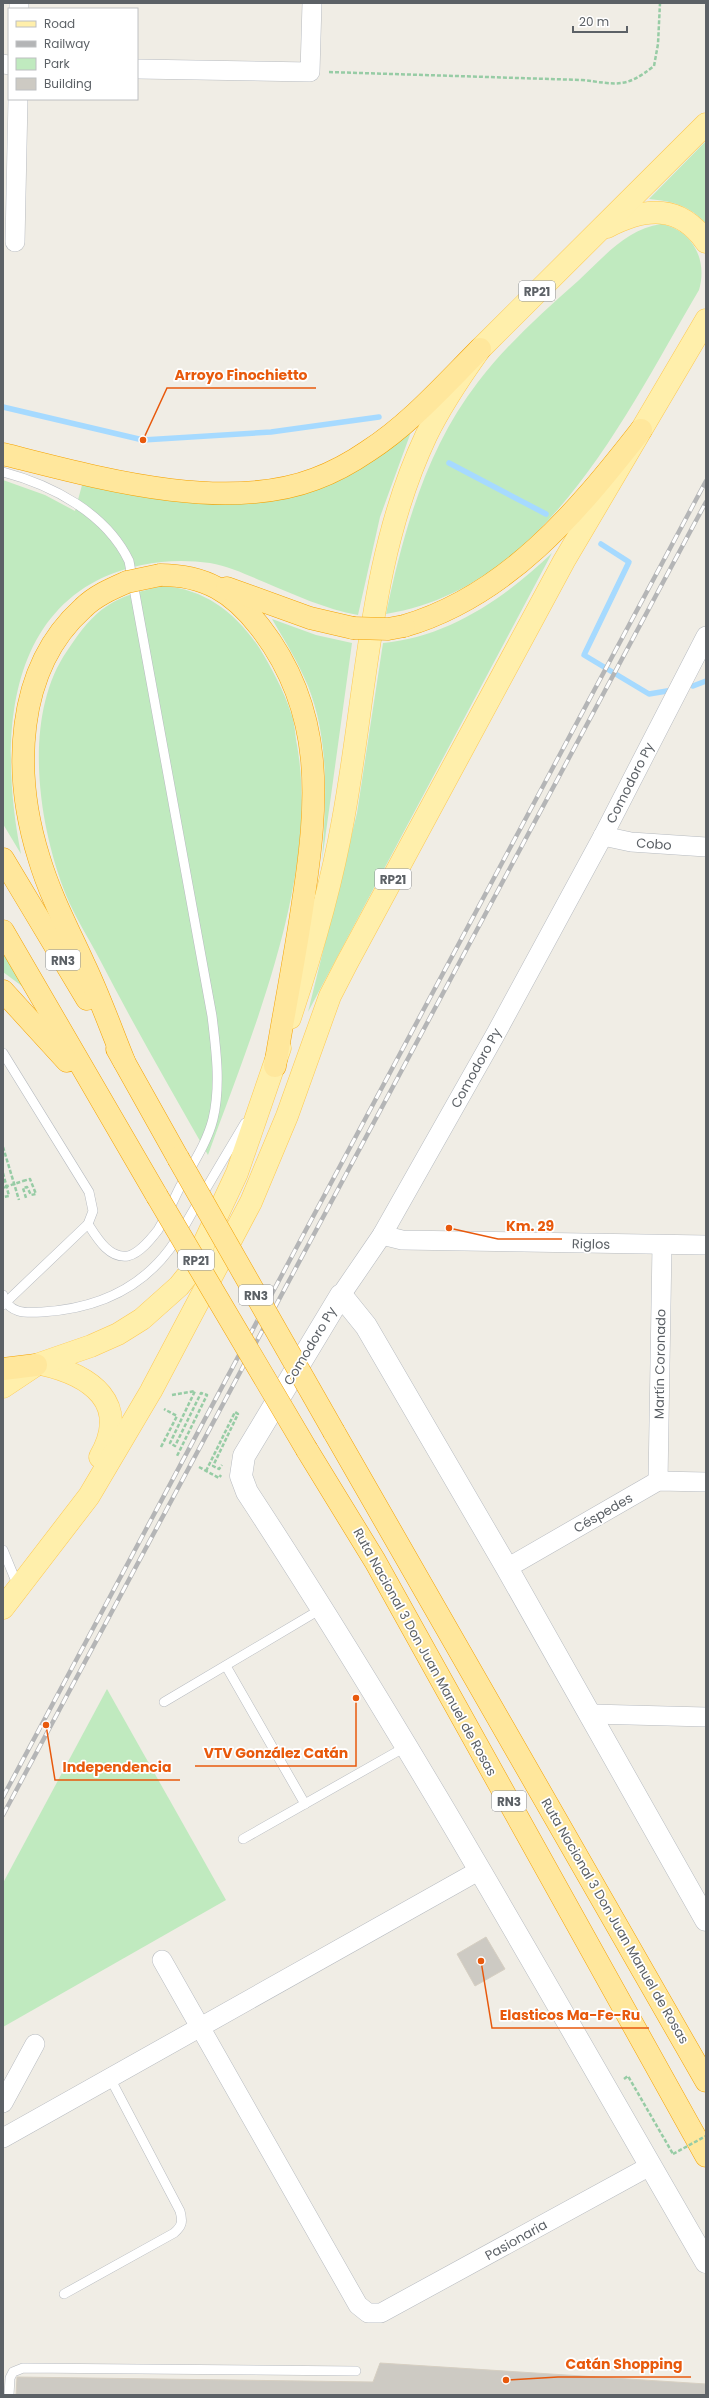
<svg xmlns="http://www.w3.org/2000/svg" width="709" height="2398" font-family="Poppins,sans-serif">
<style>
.green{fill:#c0eabf}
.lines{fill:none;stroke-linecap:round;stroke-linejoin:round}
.stream{stroke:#a6daff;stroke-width:5.5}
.building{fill:#cdcac3;stroke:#d6cfc2}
.service-casing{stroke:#b7bbc0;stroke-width:10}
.minor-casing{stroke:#b7bbc0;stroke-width:20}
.tertiary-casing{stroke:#b7bbc0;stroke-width:23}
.primary-casing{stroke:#fec950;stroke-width:23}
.trunk-casing{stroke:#f5a200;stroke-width:23}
.path{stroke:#97cca5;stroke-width:2.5;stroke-dasharray:4 2;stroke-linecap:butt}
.service{stroke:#fff;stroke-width:9}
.minor{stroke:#fff;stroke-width:19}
.tertiary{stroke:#fff;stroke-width:22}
.primary{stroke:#ffefab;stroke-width:22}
.trunk{stroke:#ffe79c;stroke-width:22}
.rail-casing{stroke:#b4b5b6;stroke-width:4.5}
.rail{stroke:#fff;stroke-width:3;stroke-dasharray:9;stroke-linecap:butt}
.trunk-bridge-casing{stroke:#f5a200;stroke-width:23;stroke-linecap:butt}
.path-bridge{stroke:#97cca5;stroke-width:2.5;stroke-dasharray:4 2;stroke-linecap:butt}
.trunk-bridge{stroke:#ffe79c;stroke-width:22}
.labels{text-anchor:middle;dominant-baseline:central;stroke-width:3.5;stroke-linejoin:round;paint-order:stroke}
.shield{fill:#fff;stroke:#8d9094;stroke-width:1}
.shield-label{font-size:12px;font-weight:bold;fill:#5c6166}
.street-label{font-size:13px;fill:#5c6166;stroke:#fff}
.leader{fill:none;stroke:#e8590c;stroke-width:1.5}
.callout-dot{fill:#e8590c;stroke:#fff;stroke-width:1.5}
.callout-label{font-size:14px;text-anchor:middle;font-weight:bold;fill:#e8590c;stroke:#fff;stroke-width:3.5;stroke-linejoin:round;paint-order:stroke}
</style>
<rect width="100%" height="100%" fill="#f0ede5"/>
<!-- green -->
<g class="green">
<path d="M706,141V224C691,206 672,201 649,199Z"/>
<path d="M661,224C692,230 708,259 699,290C625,415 546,588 386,614C403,533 426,449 478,382C506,345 543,312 578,281C603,258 626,229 661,224Z"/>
<path d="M411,432L380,517L358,615C325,609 295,595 264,582C247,575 229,566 210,563C174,558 138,562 104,577C0,625 2,757 21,854L3,824V480L45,495L75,511L82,485L136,494L353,471Z"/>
<path d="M552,553L308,1012L357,813L383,643C449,637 506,597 552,553Z"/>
<path d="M163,586C206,589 237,614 260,649C272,669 284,691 291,713C295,723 295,735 297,745C320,876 252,1033 208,1155C171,1090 134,1026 100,960C89,939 75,917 66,895C38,825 22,716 67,651C96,607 112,597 163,586Z"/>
<path d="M272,619L316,635L352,643L322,861C326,803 330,741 308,686C298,662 285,641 272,619Z"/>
<path d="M3,944L34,995L3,972Z"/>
<path d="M107,1689L226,1900L3,2027V1883Z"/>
</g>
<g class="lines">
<!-- stream -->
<g class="stream">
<path d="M3,407L143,440L271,432L379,417"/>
<path d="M449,463L546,514"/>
<path d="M601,544L629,562L584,655L649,694L673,690"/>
<path d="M693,686L706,681"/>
</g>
</g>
<!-- building -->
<g class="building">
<path d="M486,1937L505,1969L475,1986L457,1954Z"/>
<path d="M380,2363L706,2384V2395H16L17,2377L373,2382Z"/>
</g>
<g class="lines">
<!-- service casing -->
<g class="service-casing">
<g id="service">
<path d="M3,472C52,485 106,513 129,561L212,1016C216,1050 221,1085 213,1119C207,1143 192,1165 180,1187C173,1201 166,1217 158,1230C151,1239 140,1253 128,1256C109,1259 97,1238 88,1224"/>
<path d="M3,1053L89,1192L93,1211L88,1224L3,1305"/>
<path d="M3,1295C9,1314 25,1313 42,1312C93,1309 138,1291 169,1250C179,1237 187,1221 196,1206C212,1178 229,1150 245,1123"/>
<path d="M3,1550L15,1579"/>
<path d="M226,1666L305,1804"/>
<path d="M164,1702L321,1609"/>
<path d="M243,1839L407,1746"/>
<path d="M64,2294L174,2233C182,2226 183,2222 180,2211L110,2078"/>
<path d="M9,2395L10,2378L13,2372L23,2368L356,2371"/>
</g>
</g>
<!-- minor casing -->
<g class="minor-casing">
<g id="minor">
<path d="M19,9V3"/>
<path d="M3,64L9,65"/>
<path d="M137,69L310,72L312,3"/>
<path d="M15,242L18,99"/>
<path d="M603,836L631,842L706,847"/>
<path d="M382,1235L402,1240L706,1245"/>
<path d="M341,1295L382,1235L494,1037L603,836L706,636"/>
<path d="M658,1481L662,1246"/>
<path d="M507,1568L658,1481L706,1482"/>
<path d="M591,1714L706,1717"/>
<path d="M162,1960L358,2305L368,2313H381L650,2166"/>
<path d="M3,2103L35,2044"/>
<path d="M3,2138L480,1870"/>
</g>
</g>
<!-- tertiary casing -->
<g class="tertiary-casing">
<path id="tertiary" d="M706,1920L507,1568L366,1326L341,1295L244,1456L241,1476L247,1492C411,1742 556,2003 706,2262"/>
</g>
<!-- primary casing -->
<g class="primary-casing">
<g id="primary">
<path d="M607,227C645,207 680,204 706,242"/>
<path d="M290,1018C312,952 331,888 343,820C367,691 369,557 426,436C441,405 460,377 480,349L706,124"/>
<path d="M41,1364C91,1375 131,1403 100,1457"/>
<path d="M3,1387L36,1365L91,1346L118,1334L142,1319L179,1286L191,1271L237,1173L280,1048"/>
<path d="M3,1608L89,1496L151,1391L251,1202L287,1116L330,996L347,963L564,561L706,320"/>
</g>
</g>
<!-- trunk casing -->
<g class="trunk-casing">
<g id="trunk">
<path d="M3,454C95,477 223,514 315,479C334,472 352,462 368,451C410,424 445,384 480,349"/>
<path d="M160,575C205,575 233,592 260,627C326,712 318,803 303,902C295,957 284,1012 275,1066"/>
<path d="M227,588L310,618L353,628"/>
<path d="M404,626C507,596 577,512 641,430"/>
<path d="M3,859L87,999"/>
<path d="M3,931L157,1196"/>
<path d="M3,991L67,1061"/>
<path d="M117,1049L178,1158"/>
<path d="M124,1061C111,1029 99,995 84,964C68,929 50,895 39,858C13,775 14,670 83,608C95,596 111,589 127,582"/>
<path d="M3,1369L36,1365"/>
<path d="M334,1432L706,2081"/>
<path d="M307,1450L375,1561L706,2156"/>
</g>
</g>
<!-- path -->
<g class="path">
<path d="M329,72L582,80C617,84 625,89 654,66L658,44L660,3"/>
<path d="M3,1147L19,1200"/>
<path d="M3,1173L9,1196L3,1197"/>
<path d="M23,1181L30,1179L36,1194L31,1195L27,1187L23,1188L26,1198"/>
<path d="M3,1188L5,1187"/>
<path d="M172,1395L195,1391L170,1443L175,1446L201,1393L207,1395L177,1456"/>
<path d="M161,1447L177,1416L164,1409"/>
<path d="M199,1467L219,1478L221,1475"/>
<path d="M206,1471L235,1412L238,1414L213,1466L219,1469L222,1465"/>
<path d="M624,2079L628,2076L673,2154"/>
</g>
<!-- service -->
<use href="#service" class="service"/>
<!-- minor -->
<use href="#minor" class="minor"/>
<!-- tertiary -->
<use href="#tertiary" class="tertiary"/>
<!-- primary -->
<use href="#primary" class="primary"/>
<!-- trunk -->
<use href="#trunk" class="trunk"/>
<!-- rail casing -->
<g class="rail-casing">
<g id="rail">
<path d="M3,1797L706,481"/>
<path d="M3,1815L706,502"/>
</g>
</g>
<!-- rail -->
<use href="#rail" class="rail"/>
<!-- trunk-bridge casing -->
<g class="trunk-bridge-casing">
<g id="trunk-bridge">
<path d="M127,582L160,575"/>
<path d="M353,628L388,629L404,626"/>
<path d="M178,1158L334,1432"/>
<path d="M157,1196L307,1450"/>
</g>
</g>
<!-- path-bridge -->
<g class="path-bridge">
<path d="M5,1187L23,1181"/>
<path d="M673,2154L706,2136"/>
</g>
<!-- trunk-bridge -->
<use href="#trunk-bridge" class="trunk-bridge"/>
</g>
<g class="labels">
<!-- shield labels -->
<g class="shield">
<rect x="519" y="281" width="36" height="20" rx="3"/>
<rect x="375" y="869" width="36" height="20" rx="3"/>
<rect x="46" y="950" width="34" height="20" rx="3"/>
<rect x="178" y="1250" width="36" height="20" rx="3"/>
<rect x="239" y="1285" width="34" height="20" rx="3"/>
<rect x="492" y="1791" width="34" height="20" rx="3"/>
</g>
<g class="shield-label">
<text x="537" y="291">RP21</text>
<text x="393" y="879">RP21</text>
<text x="63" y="960">RN3</text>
<text x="196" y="1260">RP21</text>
<text x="256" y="1295">RN3</text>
<text x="509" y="1801">RN3</text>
</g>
<!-- street labels -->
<g class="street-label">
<text transform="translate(630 783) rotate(-63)">Comodoro Py</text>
<text transform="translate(654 844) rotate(4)">Cobo</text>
<text transform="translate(476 1068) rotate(-61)">Comodoro Py</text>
<text transform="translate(591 1244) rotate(1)">Riglos</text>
<text transform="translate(310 1346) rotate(-59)">Comodoro Py</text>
<text transform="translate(660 1364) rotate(-89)">Martín Coronado</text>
<text transform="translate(603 1513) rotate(-30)">Céspedes</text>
<text transform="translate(425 1652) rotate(61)">Ruta Nacional 3 Don Juan Manuel de Rosas</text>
<text transform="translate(615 1921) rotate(60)">Ruta Nacional 3 Don Juan Manuel de Rosas</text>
<text transform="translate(516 2240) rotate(-29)">Pasionaria</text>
</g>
</g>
<!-- callouts -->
<path class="leader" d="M143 440L167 388H316M449 1228L498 1239H562M356 1698L356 1766H195M46 1725L55 1780H180M481 1961L492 2028H649M506 2380L558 2377H691"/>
<g class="callout-dot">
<circle cx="143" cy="440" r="4"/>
<circle cx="449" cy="1228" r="4"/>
<circle cx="356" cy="1698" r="4"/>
<circle cx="46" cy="1725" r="4"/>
<circle cx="481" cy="1961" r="4"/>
<circle cx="506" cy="2380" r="4"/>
</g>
<g class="callout-label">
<text x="241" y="380">Arroyo Finochietto</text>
<text x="530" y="1231">Km. 29</text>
<text x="276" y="1758">VTV González Catán</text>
<text x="117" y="1772">Independencia</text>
<text x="570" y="2020">Elasticos Ma-Fe-Ru</text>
<text x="624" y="2369">Catán Shopping</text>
</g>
<!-- border -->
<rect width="709" height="2398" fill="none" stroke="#5c6166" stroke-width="8"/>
<!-- legend -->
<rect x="8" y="8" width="130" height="92" fill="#ffffff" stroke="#bec0c2"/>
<rect x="16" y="21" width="20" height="6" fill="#ffefab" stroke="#bec0c2"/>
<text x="44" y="28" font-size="12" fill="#5c6166">Road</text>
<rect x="16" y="41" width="20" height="6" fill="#b4b5b6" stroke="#bec0c2"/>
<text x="44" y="48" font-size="12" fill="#5c6166">Railway</text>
<rect x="16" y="58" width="20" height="12" fill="#c0eabf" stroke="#bec0c2"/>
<text x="44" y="68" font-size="12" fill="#5c6166">Park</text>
<rect x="16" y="78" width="20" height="12" fill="#cdcac3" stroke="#bec0c2"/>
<text x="44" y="88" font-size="12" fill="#5c6166">Building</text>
<!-- scale -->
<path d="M573 26v6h54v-6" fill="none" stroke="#5c6166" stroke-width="2"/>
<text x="579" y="26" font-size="12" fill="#5c6166" stroke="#ffffff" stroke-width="3" paint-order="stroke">20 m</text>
</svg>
